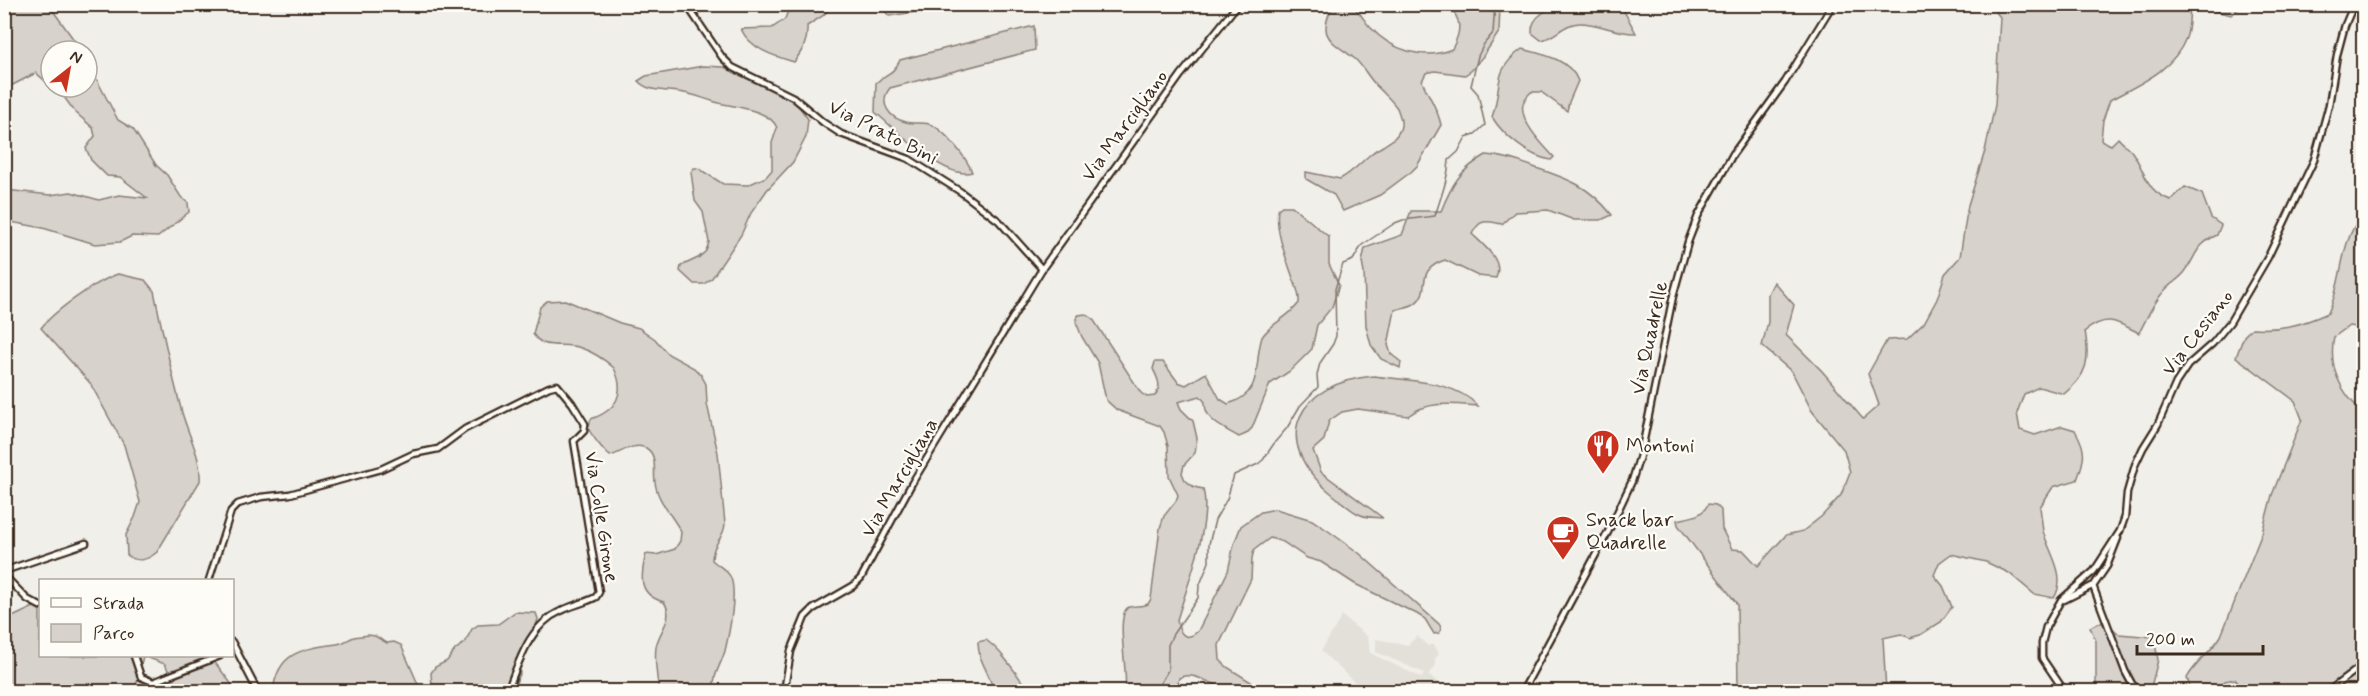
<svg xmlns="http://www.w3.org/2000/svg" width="2368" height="696" font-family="Mynerve,sans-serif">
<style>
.built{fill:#e3e0da}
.green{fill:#d7d2cc;stroke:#897e75;stroke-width:1.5}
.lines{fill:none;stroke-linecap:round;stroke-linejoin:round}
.stream{stroke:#80746b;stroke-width:1.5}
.minor-casing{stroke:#3b2a1e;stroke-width:9}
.minor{stroke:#fdfcf7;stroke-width:4.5}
.labels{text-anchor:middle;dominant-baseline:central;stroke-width:4.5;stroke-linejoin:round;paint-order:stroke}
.street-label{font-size:20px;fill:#3b2a1e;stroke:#fdfcf7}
.poi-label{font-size:20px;fill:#3b2a1e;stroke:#fdfcf7;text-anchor:start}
</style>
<rect width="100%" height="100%" fill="#f1efea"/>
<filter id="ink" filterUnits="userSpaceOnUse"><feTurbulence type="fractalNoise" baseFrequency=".0167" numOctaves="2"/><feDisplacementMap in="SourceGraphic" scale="12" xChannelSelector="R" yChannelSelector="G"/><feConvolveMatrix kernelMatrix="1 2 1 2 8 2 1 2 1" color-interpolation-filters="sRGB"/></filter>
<g filter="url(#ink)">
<!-- built -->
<path class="built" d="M1342,616L1368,637L1370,653L1422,678L1424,673L1376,652V639L1408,645L1417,636L1428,646L1432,644L1439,654L1434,660L1436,665L1428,675L1452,691H1364L1321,651Z"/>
<!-- green -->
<g class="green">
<path d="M5,4L49,5L82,51H51V86L36,73L5,89Z"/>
<path d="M790,5H833L824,15L807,26C808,41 803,50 794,62C774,56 750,49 741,29L772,28L785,19Z"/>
<path d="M880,5H962L889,16Z"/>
<path d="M1333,5C1339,4 1347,3 1352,6C1360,11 1364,21 1371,28C1391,50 1424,61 1452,49C1461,32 1463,19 1447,5H1500L1499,32L1484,55L1472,70L1465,75L1435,71L1426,73L1422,81C1429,97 1438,109 1441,125L1417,166L1411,172L1380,195L1343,211L1334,195L1306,179V172L1340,179C1354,171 1360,163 1372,153C1382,145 1398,141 1401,126C1402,120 1399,113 1397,108C1391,99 1382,92 1375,84C1368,77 1363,66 1355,59C1332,41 1316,38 1333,5Z"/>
<path d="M1565,5H1624V11L1636,33C1617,34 1599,23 1580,23C1564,23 1555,38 1541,40L1532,33C1530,16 1551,6 1565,5Z"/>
<path d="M1990,5H2242L2231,15L2190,5C2189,15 2190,28 2186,38C2173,71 2139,84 2110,100L2103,120L2101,140L2111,145L2118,138C2122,143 2128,147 2132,152C2146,171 2145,192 2171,200L2185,187L2202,194L2211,218L2221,225L2217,235C2194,246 2197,256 2184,273C2179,279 2172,283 2166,289C2154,301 2147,318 2139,333C2116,321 2107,314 2085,331C2090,360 2088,375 2064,394L2039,387L2024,394L2017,413L2020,430L2035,435L2062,426L2075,430C2087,451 2085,458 2077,480L2053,487L2040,507C2041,515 2042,523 2043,531C2049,553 2068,576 2054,598L2034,594L2009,573L1986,562L1951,554L1939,563L1934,575L1943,586L1952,607L1941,622L1920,635L1910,638L1901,634L1883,638L1886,691H1738L1737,604L1678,525L1677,520C1690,517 1702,517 1708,504L1716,505L1721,510L1722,529L1732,549L1743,550L1758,566L1786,535L1803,531L1822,516L1841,495L1850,472L1844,450L1812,411L1792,372L1762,346L1768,322V294L1774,282L1794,305L1786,335L1822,371L1863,419L1879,405L1868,374L1887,340L1907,339L1924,323L1937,299L1945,274L1960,257L1968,205L1985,151L1995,105L2000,17Z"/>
<path d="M1034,26L1035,50L890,88C878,103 889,118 906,122C913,124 922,122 929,124C943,128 967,158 972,172C945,181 895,129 875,112L876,83C887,72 892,76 900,60Z"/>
<path d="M1522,49C1542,54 1570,59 1578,81L1569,102L1567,111L1541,92H1531C1528,95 1524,99 1523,104C1519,121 1543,145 1554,157L1551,160C1529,157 1503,135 1492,117C1503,86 1491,72 1522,49Z"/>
<path d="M87,61L118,120L133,129L156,165L167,175L181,197L188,203L189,212L158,237L132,236L120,242L95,244L43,228L5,221L6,190L50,195L71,192L99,200L119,195L147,198L120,177L107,176L91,160L86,148L95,136L93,128L75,112L64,97L52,87H87Z"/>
<path d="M703,66L724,67L770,89L795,101L808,119L806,137L793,162L767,190L751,213L741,235L712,278L704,284H694L680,271L681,266L698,258L706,251L709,242L703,212L695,201L691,172L694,168H698L723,184L748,185L766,177L772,170V143L777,128C771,110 735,107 719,103C706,100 692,93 678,92C665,90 648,92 638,81L646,76Z"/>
<path d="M1486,155C1504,156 1519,161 1536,168C1569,179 1589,186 1612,215L1601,220H1574L1548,210L1515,212L1502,224C1486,221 1480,218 1472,234C1484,246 1504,260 1496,278L1478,276L1445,260C1412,271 1434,290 1414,304C1409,307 1400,308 1395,310L1388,345L1391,354L1401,362L1400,368L1381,359L1371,345L1366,326L1364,273L1362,262L1365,248L1402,235L1411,211H1441C1452,184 1460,170 1486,155Z"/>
<path d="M1282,206H1292L1329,237V264L1339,285L1332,307L1317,325L1312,349L1290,371L1270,384L1252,428L1246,434L1239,437C1224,428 1204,421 1205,402L1200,396L1178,402L1181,409L1193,421L1197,438L1195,453L1184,465L1182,473L1185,480L1194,487L1203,489C1212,523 1187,586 1177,620C1179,633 1185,643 1198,631L1228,571L1234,544L1241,526L1261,512L1276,509L1312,520L1327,530L1359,553L1440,625L1441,629L1439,633L1434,634L1425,619L1417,614L1355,584L1321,562L1307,558L1283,542L1270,538L1254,550L1252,558L1251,579L1219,645L1220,660L1227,667L1254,684V691C1248,692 1241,692 1234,692C1219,689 1193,669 1179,678L1176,691H1125C1129,676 1114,613 1129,607C1135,605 1142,607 1148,604L1151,599L1160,528L1164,516L1176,501L1178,495L1169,476L1168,446L1164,432L1160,426L1117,410L1106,400L1098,363L1082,337L1076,322L1078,315L1086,314L1093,319L1141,393L1147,397L1155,396C1162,386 1158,379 1153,369L1155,362H1163L1178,382L1186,385L1206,373L1220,399L1228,404C1265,393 1253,364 1262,337C1271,323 1287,319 1299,303C1300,292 1295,285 1292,275C1285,255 1275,230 1278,209Z"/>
<path d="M2363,213V328L2349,326L2334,337C2328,366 2340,393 2363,412V691H2245L2235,679L2225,681L2217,691H2191L2187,678C2196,662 2211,652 2221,636L2262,533L2272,495L2302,419L2295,401L2236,357L2244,336L2252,328C2282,330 2301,325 2328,313C2345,277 2337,247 2363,213Z"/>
<path d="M118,274L145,280L154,291C162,330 171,370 181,409C187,433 202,457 200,481L157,552C148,560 137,563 127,555L126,535L135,517L140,502L124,445L90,383L41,328C55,310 97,281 118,274Z"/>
<path d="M565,300L620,323L639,328L655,339L668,354L694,368L701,375L706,384L707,404L718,453L725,524C724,539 712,543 712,560C717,565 726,569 730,576C738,590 729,634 725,651C721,665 712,676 714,691H659C657,678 654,661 656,647C659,630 675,619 664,602C638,595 640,577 646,554L656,555L675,549L680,541L681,532C673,516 657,501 655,482C653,471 658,455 646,448C634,442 621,453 610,456C603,450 592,436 588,428L591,419C617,410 626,393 614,368C605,360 593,352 581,348C563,341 544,352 533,334L540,307L547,301Z"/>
<path d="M1374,376C1408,381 1454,380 1478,406C1454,404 1428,400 1408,416L1358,409L1342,412L1329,421L1324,440L1313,450L1321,472L1383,518C1376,517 1367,518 1361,515C1350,511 1340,500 1331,493C1266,440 1299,382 1374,376Z"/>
<path d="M40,604V656H210L233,686L234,691H178L165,664L143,656L135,691H5L4,621Z"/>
<path d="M515,612L536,613L538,619L536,626L518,655L520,674L512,691L430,692L432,686L431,673L435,667L447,661L455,650L465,642L472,629L478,625L498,624Z"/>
<path d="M2098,623H2107L2119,634L2154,637L2158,660L2150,691H2094L2096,690V641L2090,627Z"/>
<path d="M368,635L375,636L387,643L394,642L401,645L421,691L391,685L369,691H273C278,651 303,649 337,644C344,643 348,639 354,637C359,636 364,636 368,635Z"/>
<path d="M986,640C1004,653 1016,674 1029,691H993C991,673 978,663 978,642Z"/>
</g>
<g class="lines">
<!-- stream -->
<path class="stream" d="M1155,692L1168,670V645L1173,634L1198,598L1199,587L1209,562V544L1215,520L1227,499L1234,475L1258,464L1263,460L1275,442L1287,428L1300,406L1318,387L1317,375L1320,363L1333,344L1336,336L1335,289L1343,264L1353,260L1362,245L1395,223L1403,220L1435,216C1441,196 1448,180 1449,160L1458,152L1466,137L1475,134L1485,125L1478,94L1471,86L1478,56L1484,44L1493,33L1495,4"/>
<!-- minor casing -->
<g class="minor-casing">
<g id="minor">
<path d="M686,4L722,57L732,67L793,97L824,123L841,134L909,159L961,192L999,221L1042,269"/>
<path d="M4,571L86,543"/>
<path d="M4,575L27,599L40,606"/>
<path d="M209,580L231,511L238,504L261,497L290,494L381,469L413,454L438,449L465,429L549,387L557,385L572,403L585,424L584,431L574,441L599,592L596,597C585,603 572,605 561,611C529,625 519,662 507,692"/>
<path d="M2093,586L2125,671L2132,684L2141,692"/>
<path d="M2064,600L2094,585L2107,566L2118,538"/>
<path d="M232,642L258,692"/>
<path d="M134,656L141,677L153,682L220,656"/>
<path d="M784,692L791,651L805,617L813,609L853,586L861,578L912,483L1042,269L1181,75L1238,4"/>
<path d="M1522,692L1608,532L1632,481L1642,449L1673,296L1688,242L1698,216L1733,154L1785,82L1833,4"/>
<path d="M2065,692L2042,658V643L2046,627L2061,600L2094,571L2120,531L2125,517L2127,493L2135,465L2143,448L2158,424L2176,383L2188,365L2213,343L2230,322L2268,257L2314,160L2329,105L2337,55L2345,25L2354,4"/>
<path d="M2327,692L2364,664"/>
</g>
</g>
<!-- minor -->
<use href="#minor" class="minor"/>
</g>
</g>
<!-- icons -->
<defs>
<g id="restaurant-pin" transform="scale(1.725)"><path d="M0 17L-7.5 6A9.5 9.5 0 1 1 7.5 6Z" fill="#c8321e" stroke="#fdfcf7"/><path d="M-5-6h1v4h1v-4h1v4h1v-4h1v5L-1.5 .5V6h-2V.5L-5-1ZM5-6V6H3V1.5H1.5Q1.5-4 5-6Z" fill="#fff"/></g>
<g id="cafe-pin" transform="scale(1.725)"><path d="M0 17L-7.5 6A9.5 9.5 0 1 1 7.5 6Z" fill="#c8321e" stroke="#fdfcf7"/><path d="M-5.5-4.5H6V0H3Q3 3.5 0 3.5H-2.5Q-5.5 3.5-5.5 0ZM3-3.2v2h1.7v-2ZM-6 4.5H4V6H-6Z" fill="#fff"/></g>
</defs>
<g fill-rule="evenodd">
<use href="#restaurant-pin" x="1603" y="446"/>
<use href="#cafe-pin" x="1563" y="532"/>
</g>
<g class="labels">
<!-- street labels -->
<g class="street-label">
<text transform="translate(1125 126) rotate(-54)">Via Marcigliano</text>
<text transform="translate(883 133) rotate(27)">Via Prato Bini</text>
<text transform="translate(2198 333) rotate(-52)">Via Cesiano</text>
<text transform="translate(1650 338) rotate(-78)">Via Quadrelle</text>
<text transform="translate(900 478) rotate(-60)">Via Marcigliana</text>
<text transform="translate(601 517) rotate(81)">Via Colle Girone</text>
</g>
<!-- poi labels -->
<g class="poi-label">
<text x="1626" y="446">Montoni</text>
<text x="1586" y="520">Snack bar<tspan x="1586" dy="23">Quadrelle</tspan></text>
</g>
</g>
<!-- margin -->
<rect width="2368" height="696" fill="none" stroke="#fdfcf7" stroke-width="24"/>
<rect x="12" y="12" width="2344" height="672" fill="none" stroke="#3b2a1e" stroke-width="2" filter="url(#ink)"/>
<!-- legend -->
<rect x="39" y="579" width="195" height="78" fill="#fdfcf7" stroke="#afa8a0" stroke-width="1.5"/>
<rect x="51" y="598" width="30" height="9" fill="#fdfcf7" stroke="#afa8a0" stroke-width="1.5"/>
<text x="93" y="609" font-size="18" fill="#3b2a1e">Strada</text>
<rect x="51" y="624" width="30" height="18" fill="#d7d2cc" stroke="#afa8a0" stroke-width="1.5"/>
<text x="93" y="639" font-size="18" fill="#3b2a1e">Parco</text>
<!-- north arrow -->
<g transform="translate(69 69) rotate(31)"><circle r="28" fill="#fdfcf7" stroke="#afa8a0" stroke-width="1.5"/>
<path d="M0-4.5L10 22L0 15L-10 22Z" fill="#c8321e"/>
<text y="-9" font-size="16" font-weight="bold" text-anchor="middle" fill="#3b2a1e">N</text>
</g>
<!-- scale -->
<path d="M2137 645v9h126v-9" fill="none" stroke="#3b2a1e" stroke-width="3"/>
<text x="2146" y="645" font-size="18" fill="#3b2a1e" stroke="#fdfcf7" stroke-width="4.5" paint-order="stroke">200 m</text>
</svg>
